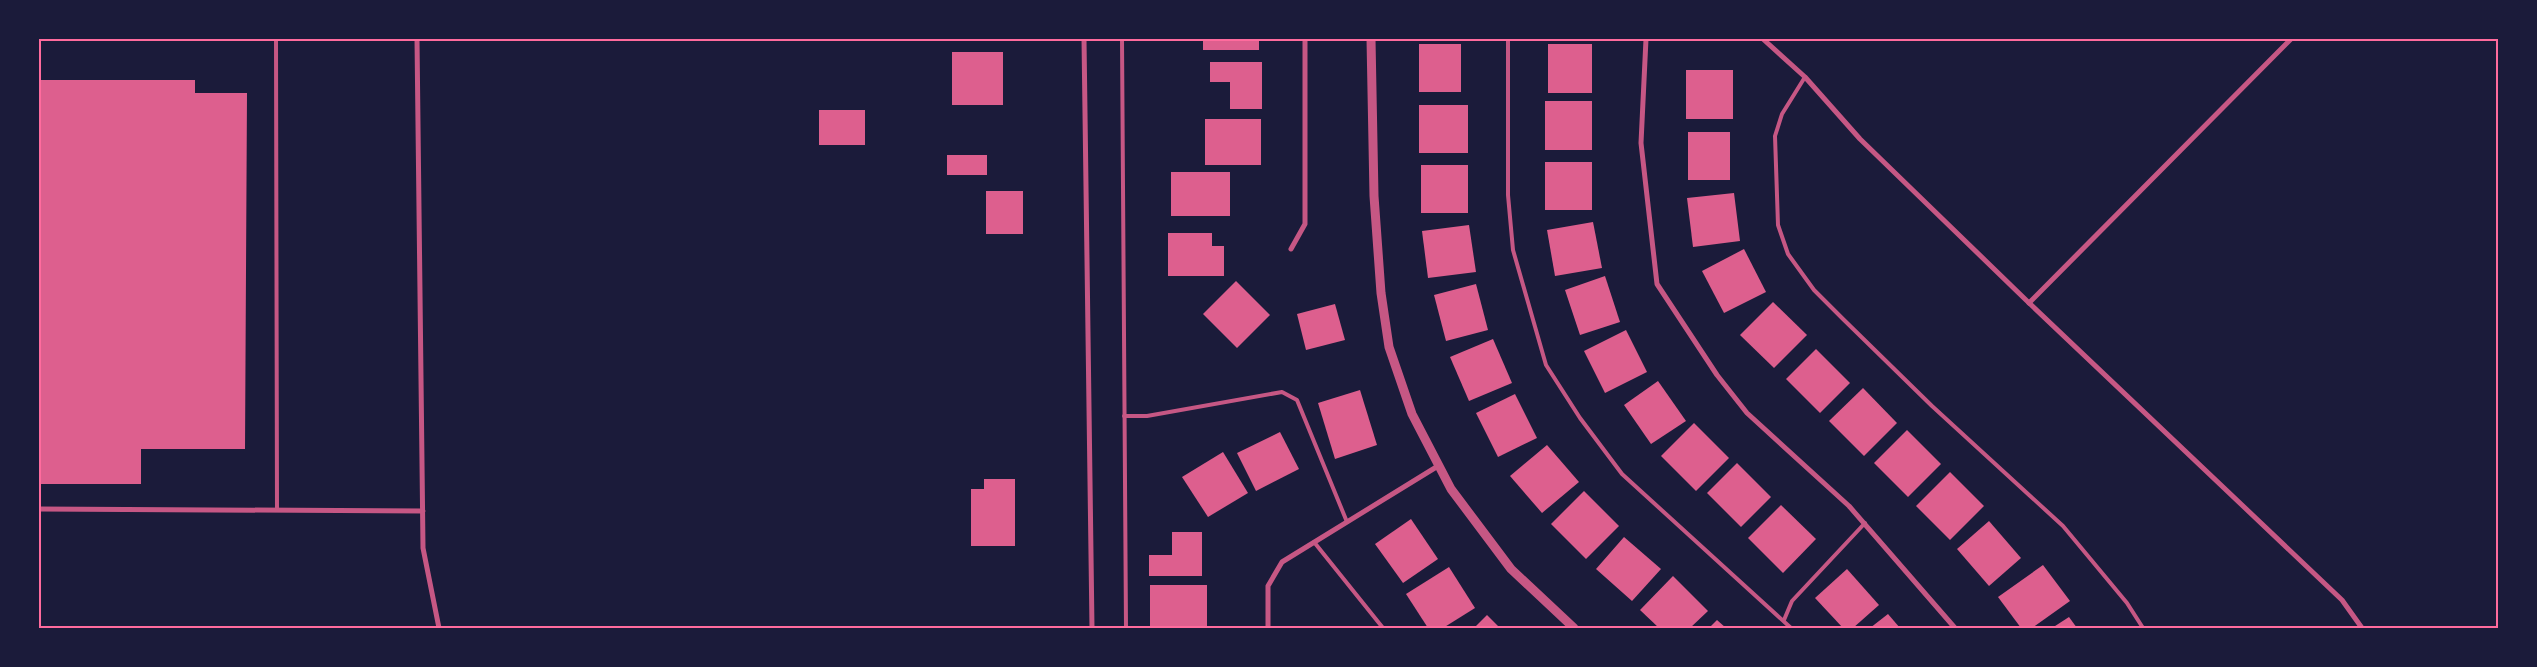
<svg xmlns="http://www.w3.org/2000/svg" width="2537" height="667" font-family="'IBM Plex Serif',serif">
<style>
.building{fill:#dd5f8e}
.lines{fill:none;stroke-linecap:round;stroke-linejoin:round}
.service{stroke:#c65784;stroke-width:4}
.minor{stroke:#c65784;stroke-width:5}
.tertiary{stroke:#c65784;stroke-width:9}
.neatline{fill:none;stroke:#ff6b9d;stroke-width:2}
</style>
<rect width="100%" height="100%" fill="#1b1b3a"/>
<!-- building -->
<g class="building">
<rect x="1203" y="39" width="56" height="11"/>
<rect x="1419" y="44" width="42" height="48"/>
<rect x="1548" y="44" width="44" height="49"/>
<rect x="952" y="52" width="51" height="53"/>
<path d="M1210,62H1262V109H1230V82H1210Z"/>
<rect x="1686" y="70" width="47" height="49"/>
<path d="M39,80H195V93H247L245,449H141V484H39Z"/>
<rect x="1545" y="101" width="47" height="49"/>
<rect x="1419" y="105" width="49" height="48"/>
<rect x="819" y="110" width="46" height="35"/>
<rect x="1205" y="119" width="56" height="46"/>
<rect x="1688" y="132" width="42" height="48"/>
<rect x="947" y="155" width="40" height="20"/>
<rect x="1545" y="162" width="47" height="48"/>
<rect x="1421" y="165" width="47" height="48"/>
<rect x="1171" y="172" width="59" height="44"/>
<rect x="986" y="191" width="37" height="43"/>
<path d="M1734,193L1740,241L1693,247L1687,198Z"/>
<path d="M1593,222L1602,268L1555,276L1547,230Z"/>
<path d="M1469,225L1476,272L1428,278L1422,231Z"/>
<path d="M1168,233H1212V246H1224V276H1168Z"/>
<path d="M1744,249L1766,292L1724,313L1702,271Z"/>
<path d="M1605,276L1620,322L1580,335L1565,290Z"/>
<path d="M1236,281L1270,315L1237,348L1203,314Z"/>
<path d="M1476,284L1488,330L1446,341L1434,295Z"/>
<path d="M1773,302L1807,335L1774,368L1740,335Z"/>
<path d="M1335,304L1345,340L1306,350L1297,314Z"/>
<path d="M1626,330L1647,372L1605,393L1584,351Z"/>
<path d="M1493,339L1512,383L1469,401L1450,357Z"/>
<path d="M1816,349L1850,383L1820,413L1786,379Z"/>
<path d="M1658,381L1686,421L1651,444L1624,405Z"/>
<path d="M1863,388L1897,423L1864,456L1829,421Z"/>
<path d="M1360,390L1377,445L1335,459L1318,403Z"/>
<path d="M1515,394L1537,438L1498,457L1476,413Z"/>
<path d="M1694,423L1729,458L1696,491L1661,456Z"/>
<path d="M1907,430L1941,464L1908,497L1874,463Z"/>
<path d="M1280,432L1299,469L1256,491L1237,453Z"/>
<path d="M1547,445L1579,482L1542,513L1510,476Z"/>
<path d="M1223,452L1248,493L1208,517L1182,477Z"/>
<path d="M1737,463L1771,497L1741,527L1707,493Z"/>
<path d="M1950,472L1984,506L1950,540L1916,506Z"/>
<path d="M984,479H1015V546H971V489H984Z"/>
<path d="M1584,491L1619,526L1586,559L1551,524Z"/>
<path d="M1781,505L1816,539L1783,573L1748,538Z"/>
<path d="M1411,519L1438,559L1403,583L1375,544Z"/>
<path d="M1989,521L2021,558L1989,586L1957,549Z"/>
<path d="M1172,532H1202V576H1149V555H1172Z"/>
<path d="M1624,537L1661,569L1632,601L1596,569Z"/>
<path d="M2043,565L2070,601L2032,628H2021L1998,597Z"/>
<path d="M1449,567L1475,608L1443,628H1428L1406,594Z"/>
<path d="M1847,569L1879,605L1853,628H1843L1815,598Z"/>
<path d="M1673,576L1708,611L1690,628H1659L1640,610Z"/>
<rect x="1150" y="585" width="57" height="43"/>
<path d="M1888,614L1900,628H1870Z"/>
<path d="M1487,615L1500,628H1474Z"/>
<path d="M2069,617L2077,628H2052Z"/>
<path d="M1717,620L1726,628H1709Z"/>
</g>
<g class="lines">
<!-- service -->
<g class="service">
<path d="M276,39L277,510"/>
<path d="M1122,39L1126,628"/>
<path d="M1508,39V195L1513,250L1546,365L1580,418L1622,474L1791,628"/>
<path d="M1805,77L1782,114L1775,136L1778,225L1788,254L1814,290L1843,319L1932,406L2063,526L2127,603L2143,628"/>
<path d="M1124,416H1147L1282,392L1297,400L1347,522"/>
<path d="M1314,542L1383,628"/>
<path d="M1784,620L1792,601L1865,523"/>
</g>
<!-- minor -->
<g class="minor">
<path d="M417,39L423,548L439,628"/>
<path d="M1084,39L1092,628"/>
<path d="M1646,39L1641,143L1657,284L1717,375L1747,413L1849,506L1955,628"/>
<path d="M1763,39L1805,77L1860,139L2026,300L2342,600L2362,628"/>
<path d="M1291,249L1305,224V39"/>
<path d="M2029,303L2291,39"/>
<path d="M39,509L423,511"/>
<path d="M1268,628V586L1282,562L1438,466"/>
</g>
<!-- tertiary -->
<path class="tertiary" d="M1371,39L1374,196L1381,293L1389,347L1412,414L1451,489L1511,569L1574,628"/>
</g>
<!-- border -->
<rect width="2537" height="667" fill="none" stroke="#1b1b3a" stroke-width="80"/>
<rect x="40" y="40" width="2457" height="587" class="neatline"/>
</svg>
